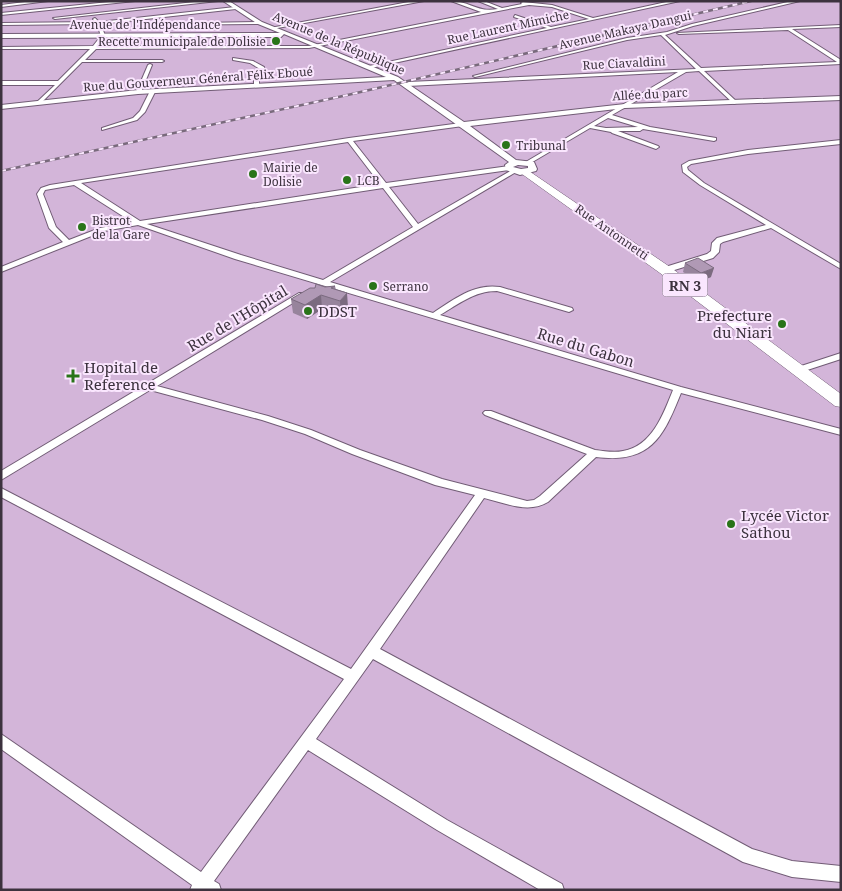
<svg xmlns="http://www.w3.org/2000/svg" width="842" height="891" font-family="'Noto Serif',serif">
  <style>
    .green { fill: #d3b5d9 }
    .lines { fill: none; stroke-linecap: round; stroke-linejoin: round }
    .street-casing { stroke: #715c75; stroke-width: 2 }
    .secondary-casing { stroke: #715c75; stroke-width: 2 }
    .highway-casing { stroke: #715c75; stroke-width: 1 }
    .street { fill: #fff; fill-rule: evenodd }
    .secondary { fill: #fff; fill-rule: evenodd }
    .highway { fill: #fff; fill-rule: evenodd }
    .rail-casing { stroke: #796a7c; stroke-width: 2.5 }
    .rail { stroke: #fae6fe; stroke-width: 2; stroke-dasharray: 5; stroke-linecap: butt }
    .wall { fill: #97849c }
    .shaded-wall { fill: #7b6b7f }
    .building { fill: #b099b5; stroke: #7b6b7f }
    .poi-dot { fill: #297419; stroke: #fae6fe; stroke-width: 2 }
    .labels { text-anchor: middle; dominant-baseline: central; stroke-width: 4; stroke-linejoin: round; paint-order: stroke }
    .far-street-label { font-size: 12px; fill: #3c323e; stroke: #fae6fe }
    .far-poi-label { font-size: 12px; fill: #3c323e; stroke: #fae6fe; text-anchor: start }
    .shield { fill: #fae6fe; stroke: #756878; stroke-width: 1 }
    .shield-label { font-size: 14px; font-weight: bold; fill: #3c323e }
    .poi-label { font-size: 15px; fill: #3c323e; stroke: #fae6fe; text-anchor: start }
    .street-label { font-size: 15px; fill: #3c323e; stroke: #fae6fe }
  </style>
  <rect width="100%" height="100%" fill="#efd7f4"/>
  <rect class="green" x="1" y="1" width="840" height="889"/>
  <g class="lines">
    <defs>
      <g id="street">
        <path d="M 33,1 L 48,1 L 1,7 L 1,5 Z"/>
        <path d="M 119,1 L 135,1 L 1,15 L 1,13 Z"/>
        <path d="M 203,1 L 218,1 L 55,19 L 53,18 Z"/>
        <path d="M 414,1 L 424,1 L 272,29 L 270,28 Z"/>
        <path d="M 451,1 C 470,1 477,13 498,9 L 478,1 L 484,1 L 502,8 L 522,4 L 521,3 L 523,2 L 552,5 L 593,18 L 671,1 L 680,1 L 371,68 L 369,66 L 547,28 L 514,17 L 515,15 L 551,27 L 589,19 L 552,7 L 529,5 L 309,48 L 96,49 L 85,60 L 162,60 L 164,61 L 162,62 L 82,62 L 40,104 L 37,102 L 38,101 L 55,85 L 1,85 L 1,81 L 58,81 L 90,49 L 1,49 L 1,47 L 93,46 L 101,36 L 97,24 L 1,25 L 1,23 L 95,22 L 93,19 L 95,18 L 99,22 L 235,7 L 236,9 L 101,24 L 105,36 L 98,46 L 309,46 L 481,12 Z"/>
        <path d="M 792,1 L 800,1 L 693,26 L 665,35 L 701,68 L 837,62 L 788,30 L 679,34 L 677,33 L 841,25 L 841,27 L 792,29 L 841,60 L 841,64 L 704,71 L 736,101 L 736,103 L 734,104 L 699,71 L 686,72 L 612,115 L 650,127 L 716,138 L 716,140 L 714,141 L 643,129 L 640,131 L 618,131 L 658,146 L 659,147 L 656,149 L 612,133 L 611,132 L 590,128 L 529,164 L 524,163 L 678,72 L 408,86 L 405,84 L 408,82 L 696,69 L 661,35 L 627,40 L 475,77 L 473,76 L 627,38 L 667,32 L 692,24 ZM 608,118 L 638,127 L 606,128 L 594,126 Z"/>
        <path d="M 260,22 L 261,24 L 144,25 L 142,24 Z"/>
        <path d="M 233,58 L 253,61 L 264,67 L 265,72 L 259,78 L 259,87 L 254,86 L 254,78 L 260,72 L 260,69 L 250,63 L 233,60 Z"/>
        <path d="M 150,64 L 152,65 L 141,92 L 136,93 L 148,65 Z"/>
        <path d="M 150,91 L 155,92 L 145,112 L 137,120 L 102,130 L 102,128 L 133,118 L 140,111 Z"/>
        <path d="M 461,123 L 463,124 L 463,126 L 353,141 L 386,183 L 509,166 L 512,168 L 509,170 L 389,187 L 418,224 L 512,170 L 516,170 L 516,172 L 330,282 L 433,313 C 453,300 474,283 500,287 L 572,308 L 573,310 L 569,312 L 497,291 C 474,291 459,304 440,315 L 681,387 L 841,429 L 841,435 L 681,393 C 663,438 650,464 596,457 L 548,502 C 528,514 506,503 484,498 L 380,649 L 752,849 L 792,861 L 841,866 L 841,882 L 792,877 L 743,862 L 373,659 L 316,739 L 447,820 L 562,884 L 564,890 L 540,890 L 437,830 L 308,750 L 214,881 L 219,884 L 221,890 L 190,890 L 192,885 L 1,749 L 1,734 L 201,872 L 344,679 L 1,497 L 1,488 L 351,669 L 475,495 L 435,485 L 352,454 L 305,434 L 262,420 L 150,390 L 1,480 L 1,471 L 299,293 L 305,293 L 306,295 L 157,386 L 268,416 L 311,430 L 360,450 L 442,479 L 527,501 L 534,500 L 540,496 L 587,454 L 485,415 L 483,413 L 485,411 L 491,411 L 595,450 C 604,451 614,453 623,451 C 652,446 663,415 673,390 L 235,259 L 138,225 L 104,231 L 1,272 L 1,267 L 63,242 L 49,228 L 37,194 L 41,188 L 50,185 L 349,138 ZM 348,142 L 380,184 L 140,221 L 81,183 ZM 74,185 L 132,222 L 100,228 L 69,240 L 56,227 L 43,194 L 45,190 ZM 383,188 L 413,227 L 323,280 L 241,255 L 147,224 Z"/>
        <path d="M 841,140 L 841,144 L 748,154 L 691,164 L 687,167 L 688,170 L 704,183 L 841,264 L 841,269 L 771,228 L 723,242 L 720,244 L 719,252 L 713,258 L 668,272 L 662,272 L 662,268 L 707,254 L 711,251 L 712,243 L 717,238 L 766,225 L 700,185 L 683,172 L 682,165 L 689,161 L 748,150 Z"/>
        <path d="M 841,353 L 841,359 L 798,373 L 794,370 L 795,368 Z"/>
      </g>
      <path id="secondary" d="M 223,1 L 229,1 L 262,22 L 398,77 L 464,122 L 625,104 L 841,96 L 841,100 L 625,108 L 470,126 L 516,160 L 534,162 L 537,169 L 536,171 L 520,175 L 506,170 L 505,165 L 509,162 L 394,80 L 138,94 L 1,109 L 1,105 L 138,90 L 386,77 L 284,34 L 281,37 L 1,38 L 1,34 L 280,33 L 258,24 ZM 518,165 L 528,166 L 528,168 L 521,169 L 513,167 Z"/>
      <path id="highway" d="M 526,169 L 670,267 L 841,394 L 841,407 L 835,406 L 660,273 L 522,174 L 521,172 Z"/>
    </defs>
    <use href="#street" class="street-casing"/>
    <use href="#secondary" class="secondary-casing"/>
    <use href="#highway" class="highway-casing"/>
    <use href="#street" class="street"/>
    <use href="#secondary" class="secondary"/>
    <use href="#highway" class="highway"/>
    <defs>
      <path id="rail" d="M 1,171 L 352,94 L 751,1"/>
    </defs>
    <use href="#rail" class="rail-casing"/>
    <use href="#rail" class="rail"/>
  </g>
  <g class="wall">
    <path d="M 685,263 L 711,277 L 699,282 L 683,272 Z"/>
    <path d="M 335,286 L 336,290 L 348,307 L 341,315 L 322,309 L 307,319 L 293,313 L 291,299 L 315,288 Z"/>
  </g>
  <g class="shaded-wall">
    <path d="M 714,268 L 711,277 L 699,282 L 701,273 Z"/>
    <path d="M 347,293 L 348,307 L 341,315 L 340,301 Z"/>
    <path d="M 321,295 L 322,309 L 307,319 L 305,305 Z"/>
  </g>
  <g class="building">
    <path d="M 698,258 L 714,268 L 701,273 L 685,263 Z"/>
    <path d="M 316,284 L 325,287 L 335,286 L 331,288 L 347,293 L 340,301 L 321,295 L 305,305 L 291,299 L 310,288 L 315,288 Z"/>
  </g>
  <g class="poi-dot">
    <circle cx="276" cy="41" r="5"/>
    <circle cx="506" cy="145" r="5"/>
    <circle cx="253" cy="174" r="5"/>
    <circle cx="347" cy="180" r="5"/>
    <circle cx="82" cy="227" r="5"/>
    <circle cx="373" cy="286" r="5"/>
    <circle cx="308" cy="311" r="5"/>
    <circle cx="782" cy="324" r="5"/>
    <path d="M70.5 368.5h5v5h5v5h-5v5h-5v-5h-5v-5h5z"/>
    <circle cx="731" cy="524" r="5"/>
  </g>
  <g class="labels">
    <g class="far-street-label">
      <text x="145" y="24">Avenue de l'Indépendance</text>
      <text transform="translate(508 27) rotate(-12)">Rue Laurent Mimiche</text>
      <text transform="translate(625 30) rotate(-13)">Avenue Makaya Dangui</text>
      <text transform="translate(339 43) rotate(23)">Avenue de la République</text>
      <text transform="translate(624 63) rotate(-3)">Rue Ciavaldini</text>
      <text transform="translate(198 79) rotate(-4)">Rue du Gouverneur Général Félix Eboué</text>
      <text transform="translate(650 94) rotate(-3)">Allée du parc</text>
      <text transform="translate(612 232) rotate(35)">Rue Antonnetti</text>
    </g>
    <g class="far-poi-label">
      <text x="266" y="41" text-anchor="end">Recette municipale de Dolisie</text>
      <text x="516" y="145">Tribunal</text>
      <text x="263" y="167">Mairie de<tspan x="263" dy="14">Dolisie</tspan></text>
      <text x="357" y="180">LCB</text>
      <text x="92" y="220">Bistrot<tspan x="92" dy="14">de la Gare</tspan></text>
      <text x="383" y="286">Serrano</text>
    </g>
    <rect class="shield" x="662.5" y="273.5" width="45" height="23" rx="4"/>
    <g class="shield-label">
      <text x="685" y="285">RN 3</text>
    </g>
    <g class="poi-label">
      <text x="318" y="311">DDST</text>
      <text x="772" y="315" text-anchor="end">Prefecture<tspan x="772" dy="17">du Niari</tspan></text>
      <text x="84" y="367">Hopital de<tspan x="84" dy="17">Reference</tspan></text>
      <text x="741" y="515">Lycée Victor<tspan x="741" dy="17">Sathou</tspan></text>
    </g>
    <g class="street-label">
      <text transform="translate(237 318) rotate(-31)">Rue de l'Hôpital</text>
      <text transform="translate(586 347) rotate(17)">Rue du Gabon</text>
    </g>
  </g>
  <rect width="842" height="891" fill="none" stroke="#3c323e" stroke-width="5"/>
</svg>
